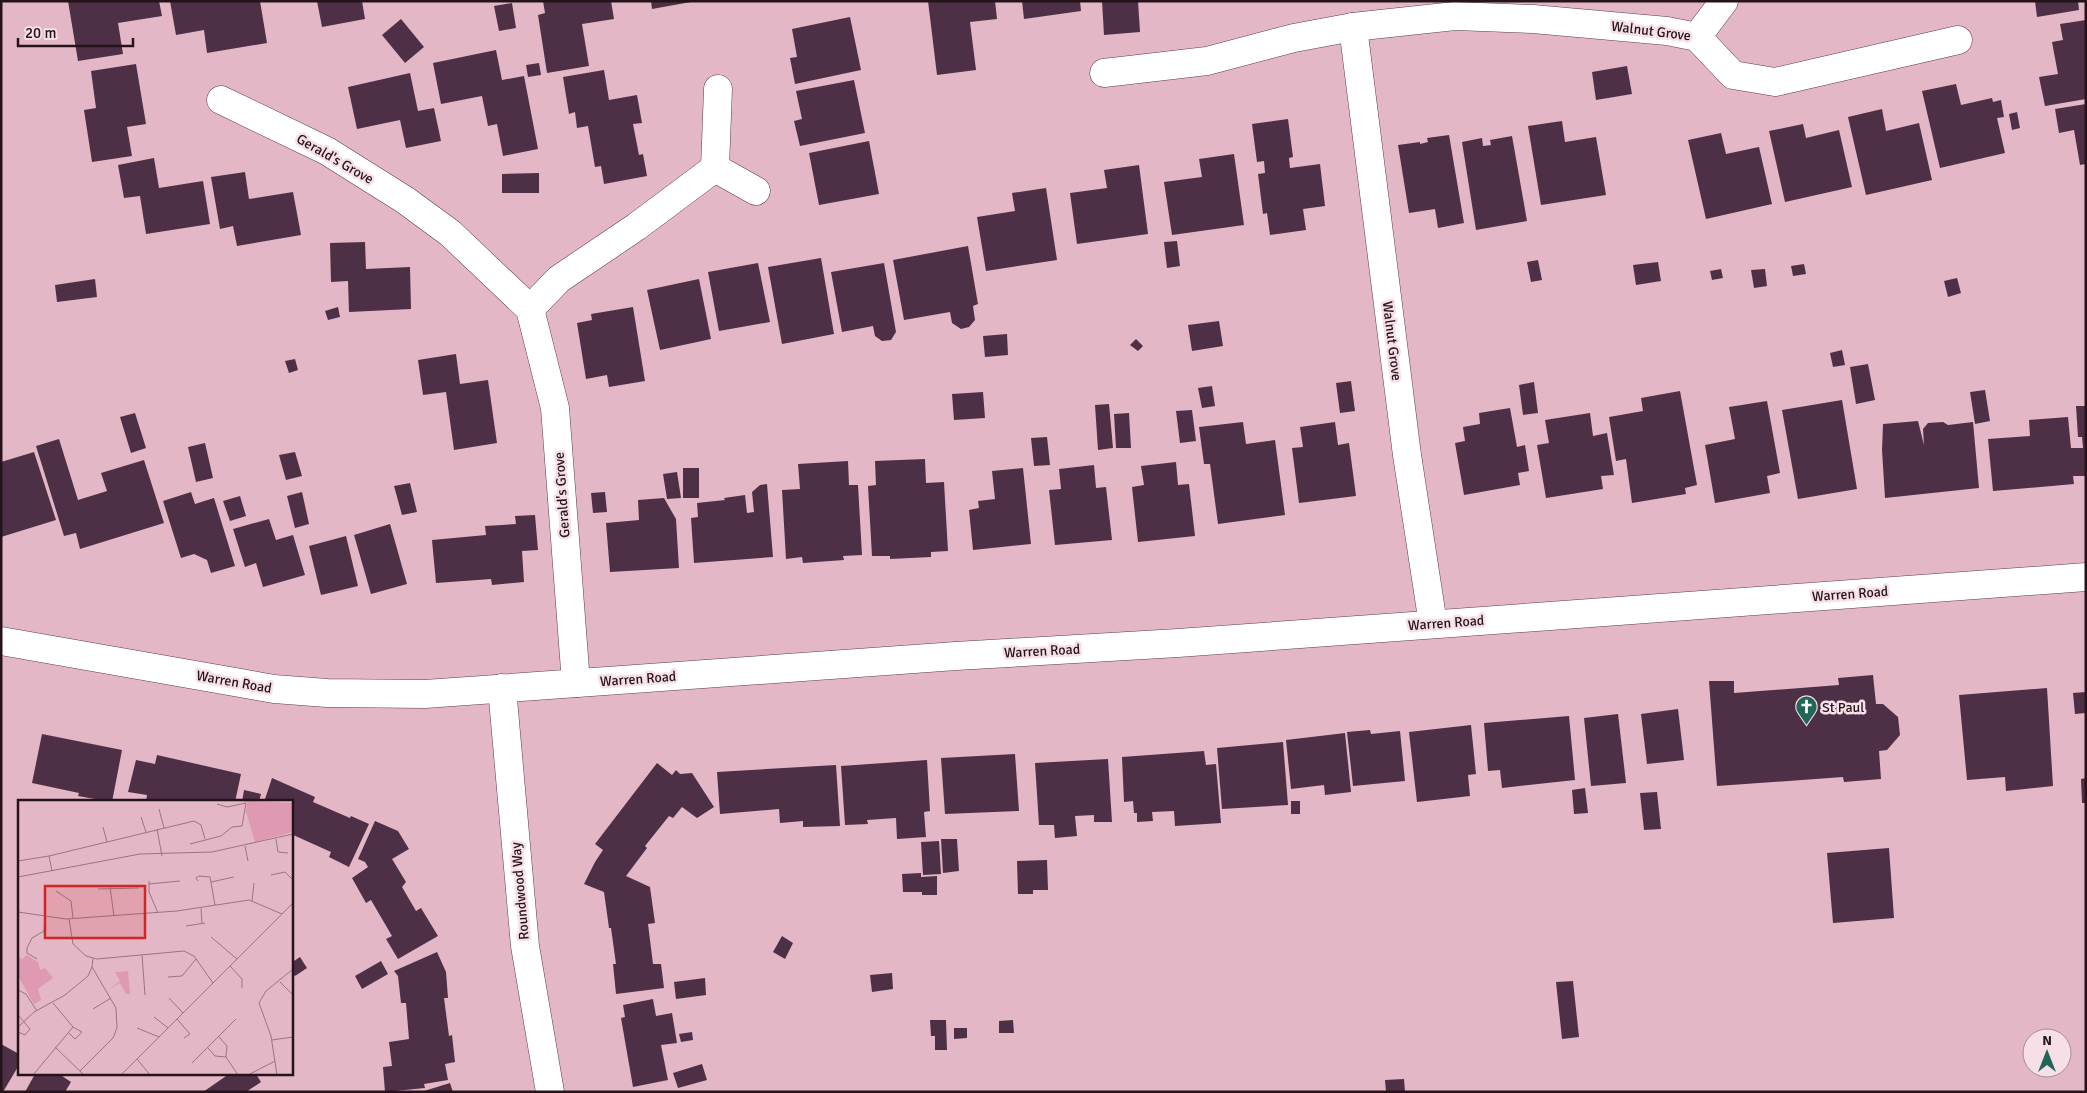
<svg xmlns="http://www.w3.org/2000/svg" width="2087" height="1093" font-family="Signika,sans-serif">
  <style>
    .building { fill: #4d3046 }
    .lines { fill: none; stroke-linecap: round; stroke-linejoin: round }
    .minor-casing { stroke: #5e3a47; stroke-width: 29 }
    .minor { stroke: #fff; stroke-width: 28 }
    .labels { text-anchor: middle; dominant-baseline: central; stroke-width: 5; stroke-linejoin: round; paint-order: stroke }
    .street-label { font-size: 14px; fill: #24141a; stroke: #f6dfe6 }
    .poi-label { font-size: 14px; fill: #24141a; stroke: #f6dfe6; text-anchor: start }
    .inset-road { fill: none; stroke: #977681; stroke-width: 1 }
    .view { fill: #cd2727; fill-opacity: 0.15; stroke: #cd2727; stroke-width: 2.5 }
    .inset-edge { fill: none; stroke: #24141a; stroke-width: 2.5 }
  </style>
  <rect width="100%" height="100%" fill="#e4b7c6"/>
  <g class="building">
    <path d="M 68,1 L 159,1 L 162,16 L 118,23 L 123,54 L 78,61 Z"/>
    <path d="M 170,1 L 260,1 L 267,43 L 207,53 L 204,30 L 176,35 Z"/>
    <path d="M 317,1 L 362,1 L 365,19 L 322,27 Z"/>
    <path d="M 543,1 L 611,1 L 614,19 L 582,24 L 589,66 L 547,73 L 538,15 L 545,13 Z"/>
    <path d="M 651,1 L 691,1 L 691,2 L 652,9 Z"/>
    <path d="M 928,1 L 995,1 L 997,19 L 970,22 L 976,70 L 937,75 Z"/>
    <path d="M 1022,1 L 1080,1 L 1081,11 L 1024,19 Z"/>
    <path d="M 1102,1 L 1138,1 L 1140,32 L 1104,35 Z"/>
    <path d="M 2035,1 L 2078,1 L 2079,10 L 2037,17 Z"/>
    <path d="M 512,3 L 516,28 L 499,31 L 494,6 Z"/>
    <path d="M 850,17 L 861,70 L 795,84 L 790,58 L 797,57 L 792,29 Z"/>
    <path d="M 401,19 L 424,47 L 405,63 L 382,35 Z"/>
    <path d="M 2086,20 L 2086,99 L 2045,106 L 2039,77 L 2058,74 L 2052,42 L 2063,40 L 2060,24 Z"/>
    <path d="M 496,50 L 502,80 L 524,76 L 538,149 L 503,156 L 497,124 L 488,126 L 482,96 L 441,104 L 433,63 Z"/>
    <path d="M 539,63 L 541,75 L 528,77 L 526,65 Z"/>
    <path d="M 136,64 L 146,124 L 127,127 L 132,156 L 92,162 L 84,110 L 96,108 L 91,71 Z"/>
    <path d="M 1627,66 L 1632,94 L 1596,100 L 1592,72 Z"/>
    <path d="M 604,70 L 609,100 L 637,95 L 642,123 L 633,124 L 639,155 L 643,154 L 647,176 L 604,184 L 601,166 L 595,167 L 588,126 L 577,128 L 575,112 L 569,114 L 563,77 Z"/>
    <path d="M 410,73 L 418,111 L 434,108 L 441,141 L 406,148 L 400,120 L 357,129 L 348,87 Z"/>
    <path d="M 854,80 L 865,133 L 800,146 L 794,121 L 802,119 L 796,91 Z"/>
    <path d="M 1956,84 L 1961,105 L 1992,98 L 1993,102 L 2001,100 L 2004,117 L 1997,118 L 2005,153 L 1940,168 L 1922,91 Z"/>
    <path d="M 2086,104 L 2086,164 L 2080,165 L 2074,130 L 2059,133 L 2055,109 Z"/>
    <path d="M 1882,109 L 1886,131 L 1919,123 L 1932,180 L 1866,195 L 1848,117 Z"/>
    <path d="M 2017,112 L 2020,128 L 2012,130 L 2009,114 Z"/>
    <path d="M 1288,119 L 1293,157 L 1289,158 L 1290,168 L 1320,164 L 1325,206 L 1303,209 L 1306,230 L 1270,235 L 1267,213 L 1263,214 L 1258,174 L 1265,173 L 1264,161 L 1257,162 L 1252,124 Z"/>
    <path d="M 1562,121 L 1565,142 L 1596,137 L 1606,195 L 1541,205 L 1528,126 Z"/>
    <path d="M 1803,124 L 1806,138 L 1839,130 L 1852,187 L 1785,202 L 1769,131 Z"/>
    <path d="M 1721,133 L 1726,154 L 1759,147 L 1772,204 L 1706,219 L 1688,140 Z"/>
    <path d="M 1449,135 L 1464,223 L 1438,228 L 1435,209 L 1409,213 L 1398,145 L 1420,142 L 1420,144 L 1428,142 L 1427,138 Z"/>
    <path d="M 1512,136 L 1527,221 L 1476,230 L 1462,142 L 1482,138 L 1483,146 L 1491,145 L 1490,140 Z"/>
    <path d="M 869,141 L 879,194 L 819,205 L 809,153 Z"/>
    <path d="M 1234,154 L 1244,225 L 1172,235 L 1164,182 L 1202,177 L 1199,159 Z"/>
    <path d="M 154,158 L 159,188 L 203,181 L 210,224 L 146,234 L 140,196 L 124,198 L 118,165 Z"/>
    <path d="M 1139,165 L 1148,234 L 1077,244 L 1070,193 L 1107,188 L 1104,170 Z"/>
    <path d="M 245,172 L 249,199 L 293,192 L 301,235 L 237,246 L 233,226 L 220,229 L 211,177 Z"/>
    <path d="M 539,173 L 539,193 L 502,193 L 502,174 Z"/>
    <path d="M 1046,188 L 1057,260 L 986,271 L 977,217 L 1015,211 L 1012,193 Z"/>
    <path d="M 1177,241 L 1180,266 L 1167,268 L 1164,242 Z"/>
    <path d="M 365,242 L 366,269 L 410,267 L 411,309 L 349,312 L 348,281 L 331,282 L 330,243 Z"/>
    <path d="M 968,246 L 978,304 L 973,306 L 975,320 L 969,327 L 961,329 L 952,323 L 950,312 L 904,320 L 893,260 Z"/>
    <path d="M 821,258 L 834,334 L 782,344 L 768,267 Z"/>
    <path d="M 1538,260 L 1542,280 L 1531,282 L 1527,262 Z"/>
    <path d="M 1658,262 L 1661,281 L 1636,285 L 1633,265 Z"/>
    <path d="M 758,263 L 770,322 L 719,331 L 708,272 Z"/>
    <path d="M 884,263 L 896,332 L 891,340 L 882,341 L 875,336 L 873,326 L 842,332 L 831,272 Z"/>
    <path d="M 1804,264 L 1806,274 L 1793,276 L 1791,266 Z"/>
    <path d="M 1721,269 L 1723,278 L 1712,280 L 1710,271 Z"/>
    <path d="M 1765,269 L 1767,286 L 1754,288 L 1751,270 Z"/>
    <path d="M 1957,278 L 1961,293 L 1948,297 L 1944,281 Z"/>
    <path d="M 95,279 L 97,297 L 57,302 L 55,285 Z"/>
    <path d="M 699,279 L 711,339 L 660,350 L 647,290 Z"/>
    <path d="M 338,307 L 340,317 L 328,320 L 325,311 Z"/>
    <path d="M 633,307 L 645,381 L 609,387 L 607,375 L 586,379 L 577,323 L 592,320 L 591,314 Z"/>
    <path d="M 1219,321 L 1223,346 L 1192,351 L 1188,325 Z"/>
    <path d="M 1007,334 L 1008,355 L 985,357 L 983,336 Z"/>
    <path d="M 1136,339 L 1143,346 L 1138,351 L 1130,345 Z"/>
    <path d="M 1842,350 L 1845,365 L 1833,367 L 1830,353 Z"/>
    <path d="M 456,354 L 460,384 L 488,380 L 497,443 L 454,450 L 446,392 L 423,395 L 418,360 Z"/>
    <path d="M 295,359 L 298,370 L 289,373 L 285,361 Z"/>
    <path d="M 1868,364 L 1875,400 L 1856,404 L 1850,367 Z"/>
    <path d="M 1351,381 L 1355,411 L 1340,413 L 1336,383 Z"/>
    <path d="M 1534,382 L 1538,413 L 1523,415 L 1519,385 Z"/>
    <path d="M 1212,386 L 1215,406 L 1202,408 L 1198,388 Z"/>
    <path d="M 1985,390 L 1990,421 L 1975,424 L 1970,392 Z"/>
    <path d="M 1680,391 L 1697,485 L 1685,488 L 1686,494 L 1632,503 L 1626,459 L 1616,461 L 1609,417 L 1643,411 L 1641,398 Z"/>
    <path d="M 983,392 L 985,418 L 954,420 L 952,394 Z"/>
    <path d="M 1842,400 L 1857,489 L 1798,499 L 1782,410 Z"/>
    <path d="M 1767,401 L 1780,473 L 1767,476 L 1770,493 L 1715,503 L 1705,445 L 1735,439 L 1729,407 Z"/>
    <path d="M 1109,404 L 1113,448 L 1098,450 L 1095,405 Z"/>
    <path d="M 2076,406 L 2086,406 L 2086,476 L 2073,476 L 2074,484 L 1993,491 L 1988,439 L 2030,436 L 2029,420 L 2068,417 L 2071,448 L 2083,448 L 2082,437 L 2078,437 Z"/>
    <path d="M 1510,408 L 1517,447 L 1525,445 L 1529,471 L 1518,473 L 1520,485 L 1464,495 L 1455,443 L 1465,441 L 1463,427 L 1480,424 L 1479,413 Z"/>
    <path d="M 1192,410 L 1196,441 L 1180,443 L 1176,411 Z"/>
    <path d="M 135,413 L 146,448 L 131,453 L 120,417 Z"/>
    <path d="M 1129,413 L 1131,448 L 1116,448 L 1114,414 Z"/>
    <path d="M 1590,413 L 1593,436 L 1607,433 L 1614,475 L 1601,476 L 1603,489 L 1546,498 L 1537,445 L 1549,443 L 1545,420 Z"/>
    <path d="M 1918,421 L 1924,445 L 1923,429 L 1928,423 L 1943,422 L 1948,425 L 1973,422 L 1979,488 L 1885,498 L 1882,450 L 1883,424 Z"/>
    <path d="M 1243,422 L 1246,444 L 1275,440 L 1285,515 L 1218,524 L 1210,464 L 1204,464 L 1199,427 Z"/>
    <path d="M 1335,422 L 1338,445 L 1349,443 L 1356,496 L 1299,503 L 1292,448 L 1303,447 L 1300,427 Z"/>
    <path d="M 1047,437 L 1050,465 L 1034,466 L 1031,438 Z"/>
    <path d="M 59,439 L 78,500 L 107,491 L 101,473 L 144,460 L 164,523 L 80,549 L 76,533 L 64,536 L 36,446 Z"/>
    <path d="M 205,443 L 213,478 L 196,482 L 188,447 Z"/>
    <path d="M 34,452 L 56,520 L 1,537 L 1,462 Z"/>
    <path d="M 295,452 L 302,476 L 286,480 L 279,455 Z"/>
    <path d="M 925,459 L 926,483 L 944,482 L 948,551 L 931,552 L 931,557 L 890,559 L 890,556 L 872,556 L 868,486 L 876,485 L 875,461 Z"/>
    <path d="M 848,461 L 849,485 L 858,485 L 862,555 L 843,556 L 844,560 L 803,563 L 802,557 L 786,559 L 782,490 L 800,489 L 798,464 Z"/>
    <path d="M 1176,462 L 1178,485 L 1189,484 L 1195,536 L 1138,542 L 1132,487 L 1144,485 L 1141,466 Z"/>
    <path d="M 1094,465 L 1096,488 L 1106,487 L 1112,540 L 1055,545 L 1049,490 L 1061,489 L 1059,469 Z"/>
    <rect x="683" y="468" width="16" height="30"/>
    <path d="M 1023,468 L 1031,544 L 973,550 L 969,510 L 979,508 L 978,501 L 995,499 L 992,471 Z"/>
    <path d="M 677,472 L 681,498 L 667,499 L 663,474 Z"/>
    <path d="M 410,483 L 417,512 L 402,515 L 394,486 Z"/>
    <path d="M 767,484 L 773,557 L 694,563 L 691,518 L 698,517 L 697,503 L 725,500 L 724,498 L 745,495 L 747,513 L 754,512 L 752,492 L 760,485 Z"/>
    <path d="M 191,492 L 195,504 L 214,498 L 235,566 L 211,573 L 207,560 L 194,554 L 181,558 L 163,501 Z"/>
    <path d="M 302,492 L 309,524 L 295,528 L 287,496 Z"/>
    <path d="M 605,492 L 607,512 L 593,513 L 591,493 Z"/>
    <path d="M 240,496 L 246,516 L 230,521 L 223,501 Z"/>
    <path d="M 664,498 L 676,519 L 679,568 L 610,572 L 606,523 L 639,520 L 638,500 Z"/>
    <path d="M 535,515 L 538,550 L 522,551 L 524,582 L 492,585 L 491,579 L 436,583 L 432,540 L 486,535 L 485,526 L 516,524 L 515,516 Z"/>
    <path d="M 269,519 L 276,540 L 293,535 L 305,575 L 263,587 L 256,563 L 245,567 L 233,529 Z"/>
    <path d="M 390,524 L 407,584 L 371,594 L 354,535 Z"/>
    <path d="M 346,536 L 358,586 L 321,595 L 309,546 Z"/>
    <path d="M 1873,675 L 1876,704 L 1883,704 L 1898,717 L 1900,735 L 1887,750 L 1879,751 L 1881,779 L 1844,782 L 1843,777 L 1717,786 L 1709,681 L 1734,681 L 1734,693 L 1839,685 L 1838,678 Z"/>
    <path d="M 2047,688 L 2053,786 L 2006,791 L 2005,777 L 1967,780 L 1959,695 Z"/>
    <path d="M 2086,692 L 2086,713 L 2075,714 L 2073,693 Z"/>
    <path d="M 1678,709 L 1684,760 L 1647,764 L 1641,714 Z"/>
    <path d="M 1618,714 L 1626,783 L 1591,786 L 1584,718 Z"/>
    <path d="M 1569,716 L 1575,780 L 1502,788 L 1500,770 L 1488,771 L 1484,723 Z"/>
    <path d="M 1471,725 L 1476,774 L 1468,775 L 1470,796 L 1417,802 L 1409,732 Z"/>
    <path d="M 1370,730 L 1371,734 L 1400,731 L 1405,781 L 1353,786 L 1347,732 Z"/>
    <path d="M 1345,733 L 1351,792 L 1325,795 L 1324,785 L 1291,789 L 1286,740 Z"/>
    <path d="M 42,734 L 122,750 L 112,802 L 78,796 L 79,793 L 32,783 Z"/>
    <path d="M 1283,742 L 1288,805 L 1222,809 L 1217,748 Z"/>
    <path d="M 1204,751 L 1206,765 L 1216,764 L 1221,823 L 1175,826 L 1174,811 L 1152,812 L 1153,821 L 1137,822 L 1137,813 L 1134,813 L 1133,801 L 1124,802 L 1122,757 Z"/>
    <path d="M 1015,754 L 1019,811 L 945,814 L 941,758 Z"/>
    <path d="M 157,755 L 241,774 L 235,802 L 146,802 L 147,795 L 128,792 L 136,760 L 155,764 Z"/>
    <path d="M 1108,759 L 1112,822 L 1094,822 L 1094,815 L 1075,816 L 1077,836 L 1055,838 L 1054,825 L 1039,825 L 1035,763 Z"/>
    <path d="M 927,760 L 930,811 L 924,812 L 926,837 L 897,839 L 896,818 L 867,820 L 868,824 L 845,825 L 841,766 Z"/>
    <path d="M 657,763 L 672,775 L 676,770 L 680,774 L 692,773 L 714,807 L 697,818 L 682,807 L 673,818 L 669,816 L 645,846 L 647,848 L 626,876 L 650,887 L 655,923 L 648,924 L 653,964 L 661,964 L 664,988 L 616,994 L 613,964 L 616,964 L 611,928 L 609,928 L 604,892 L 584,884 L 595,862 L 603,850 L 595,844 Z"/>
    <path d="M 836,765 L 840,826 L 803,827 L 803,821 L 780,823 L 779,809 L 720,814 L 717,772 Z"/>
    <path d="M 272,778 L 315,797 L 313,802 L 350,818 L 351,816 L 369,824 L 349,867 L 329,857 L 331,852 L 291,834 L 291,802 L 264,802 Z"/>
    <path d="M 2086,778 L 2086,803 L 2082,803 L 2081,779 Z"/>
    <path d="M 1585,788 L 1588,813 L 1574,814 L 1572,790 Z"/>
    <path d="M 244,790 L 261,794 L 259,802 L 242,802 Z"/>
    <path d="M 1657,792 L 1661,829 L 1644,830 L 1640,793 Z"/>
    <rect x="1291" y="801" width="9" height="13"/>
    <path d="M 375,821 L 398,831 L 409,849 L 392,859 L 406,882 L 402,887 L 416,911 L 421,908 L 438,936 L 398,959 L 386,939 L 392,936 L 371,900 L 366,903 L 352,878 L 368,867 L 365,862 L 358,859 Z"/>
    <path d="M 941,839 L 957,839 L 959,871 L 943,873 Z"/>
    <path d="M 939,841 L 941,874 L 923,875 L 921,842 Z"/>
    <path d="M 1889,848 L 1894,918 L 1833,923 L 1827,853 Z"/>
    <path d="M 1047,860 L 1048,890 L 1033,890 L 1033,894 L 1018,894 L 1017,861 Z"/>
    <path d="M 921,873 L 921,877 L 937,876 L 937,895 L 922,895 L 922,892 L 903,892 L 902,874 Z"/>
    <path d="M 782,936 L 793,943 L 785,959 L 773,952 Z"/>
    <path d="M 437,952 L 446,972 L 448,998 L 444,998 L 449,1036 L 452,1035 L 455,1062 L 445,1064 L 448,1080 L 424,1084 L 425,1088 L 385,1092 L 383,1067 L 392,1066 L 389,1042 L 409,1039 L 406,1003 L 401,1003 L 398,976 L 394,971 Z"/>
    <path d="M 300,957 L 307,968 L 295,976 L 291,971 L 291,963 Z"/>
    <path d="M 381,961 L 388,974 L 362,989 L 355,976 Z"/>
    <path d="M 892,973 L 893,989 L 872,992 L 870,975 Z"/>
    <path d="M 705,978 L 706,995 L 676,999 L 674,982 Z"/>
    <path d="M 1573,981 L 1579,1037 L 1562,1039 L 1556,982 Z"/>
    <path d="M 653,999 L 656,1016 L 672,1013 L 677,1043 L 661,1045 L 668,1080 L 633,1087 L 621,1018 L 625,1017 L 623,1005 Z"/>
    <path d="M 930,1020 L 946,1020 L 947,1050 L 935,1050 L 935,1036 L 931,1036 Z"/>
    <path d="M 1013,1020 L 1014,1033 L 999,1033 L 999,1021 Z"/>
    <path d="M 954,1028 L 967,1028 L 967,1038 L 954,1039 Z"/>
    <path d="M 692,1032 L 693,1040 L 681,1042 L 679,1034 Z"/>
    <path d="M 1,1044 L 19,1054 L 19,1065 L 3,1092 L 1,1092 Z"/>
    <path d="M 702,1064 L 707,1080 L 678,1088 L 673,1073 Z"/>
    <path d="M 35,1074 L 59,1074 L 71,1082 L 65,1092 L 25,1092 Z"/>
    <path d="M 229,1074 L 256,1074 L 261,1082 L 246,1092 L 203,1092 Z"/>
    <path d="M 1404,1079 L 1405,1092 L 1386,1092 L 1385,1080 Z"/>
    <path d="M 450,1083 L 453,1092 L 424,1092 L 424,1091 Z"/>
  </g>
  <g class="lines">
    <defs>
      <g id="minor">
        <path d="M 1353,27 L 1407,455 L 1433,624"/>
        <path d="M 1697,37 L 1724,1"/>
        <path d="M 1104,73 L 1207,61 L 1294,38 L 1353,27 L 1455,16 L 1533,19 L 1667,31 L 1697,37 L 1733,75 L 1775,82 L 1958,40"/>
        <path d="M 718,89 L 715,168 L 756,191"/>
        <path d="M 221,100 L 327,151 L 405,200 L 450,233 L 530,309 L 555,408 L 576,683"/>
        <path d="M 530,309 L 559,279 L 636,227 L 715,168"/>
        <path d="M 1,641 L 274,689 L 327,693 L 425,694 L 956,656 L 1178,643 L 2086,577"/>
        <path d="M 502,688 L 525,946 L 550,1092"/>
      </g>
    </defs>
    <use href="#minor" class="minor-casing"/>
    <use href="#minor" class="minor"/>
  </g>
  <defs>
    <symbol id="church-pin" viewBox="-11 -11 22 30"><path d="M0 17L-7.5 6A9.5 9.5 0 1 1 7.5 6Z" fill="#226658" stroke="#f6dfe6"/><path d="M-1.2-6h2.4v3.5h3.3v2.4h-3.3V6h-2.4V-.1h-3.3v-2.4h3.3Z" fill="#fff"/></symbol>
  </defs>
  <g fill-rule="evenodd">
    <use href="#church-pin" x="1794" y="694" width="25" height="34"/>
  </g>
  <g class="labels">
    <g class="street-label">
      <text transform="translate(1651 31) rotate(7)">Walnut Grove</text>
      <text transform="translate(335 159) rotate(30)">Gerald's Grove</text>
      <text transform="translate(1392 341) rotate(83)">Walnut Grove</text>
      <text transform="translate(562 495) rotate(-94)">Gerald's Grove</text>
      <text transform="translate(1850 594) rotate(-4)">Warren Road</text>
      <text transform="translate(1446 623) rotate(-4)">Warren Road</text>
      <text transform="translate(1042 651) rotate(-3)">Warren Road</text>
      <text transform="translate(638 679) rotate(-4)">Warren Road</text>
      <text transform="translate(234 682) rotate(10)">Warren Road</text>
      <text transform="translate(520 891) rotate(-95)">Roundwood Way</text>
    </g>
    <g class="poi-label">
      <text x="1822" y="707">St Paul</text>
    </g>
  </g>
  <g transform="translate(18 800)">
    <rect width="275" height="275" fill="#e4b7c6"/>
    <path d="M 218,0 L 275,3 L 275,32 L 237,42 L 228,12 L 229,2 ZM 9,155 L 20,162 L 22,170 L 27,168 L 35,178 L 20,189 L 23,200 L 16,204 L 0,176 L 0,157 L 4,159 ZM 110,171 L 112,194 L 108,194 L 102,183 L 90,190 L 102,181 L 97,172 Z" fill="#e099b3"/>
    <path class="inset-road" d="M 141,9 L 146,28M 123,17 L 128,32M 85,27 L 89,42M 139,29 L 144,56M 258,39 L 260,52 L 270,53M 172,44 L 203,36 L 214,27 L 224,26 L 228,3 L 209,7 L 199,4M 227,46 L 230,61M 31,56 L 34,71M 0,61 L 31,56 L 176,21 L 183,25 L 187,39M 253,75 L 267,72 L 275,80M 0,77 L 122,54 L 194,52 L 275,34M 131,81 L 131,92 L 140,113M 180,81 L 178,78 L 181,76 L 192,77 L 197,105M 193,82 L 216,77M 131,84 L 162,81M 92,87 L 96,116M 80,89 L 121,88M 38,91 L 53,101 L 55,118M 234,101 L 236,83M 183,108 L 184,124M 0,112 L 48,119 L 159,111 L 231,100 L 264,114M 51,119 L 55,144 L 68,156 L 79,159 L 166,151 L 176,156 L 195,183M 168,126 L 187,123M 193,137 L 219,159M 124,155 L 127,195M 19,159 L 9,153 L 9,148 L 14,138 L 26,131 L 27,116M 212,166 L 224,179 L 224,188M 150,177 L 164,176 L 178,159M 262,182 L 275,195M 0,190 L 8,194 L 19,211M 151,198 L 165,213M 35,203 L 55,227M 75,209 L 93,198M 0,215 L 12,229 L 7,235 L 0,232M 136,217 L 150,228M 159,219 L 172,234 L 166,238M 0,227 L 16,212 L 47,195 L 70,176 L 74,167M 119,228 L 141,237M 254,240 L 275,237M 37,247 L 66,275M 190,248 L 197,256 L 208,257 L 209,246 L 201,237M 208,257 L 220,275M 119,259 L 132,275M 174,263 L 218,219M 62,271 L 95,238 L 99,228 L 98,208 L 74,167 L 75,158M 15,275 L 55,227 L 64,232 L 57,239 L 51,233M 103,275 L 275,103M 230,275 L 257,261M 259,275 L 253,236 L 241,203 L 248,191 L 275,169"/>
    <path class="view" d="M 27,86 L 127,86 L 127,138 L 27,138 Z"/>
    <rect width="275" height="275" class="inset-edge"/>
  </g>
  <rect width="2087" height="1093" fill="none" stroke="#24141a" stroke-width="5"/>
  <g transform="translate(2047 1053)"><circle r="24" fill="#f6dfe6" stroke="#a28e94"/>
  <path d="M0-4L9 19L0 12L-9 19Z" fill="#226658"/>
  <text y="-8" font-size="14" font-weight="bold" text-anchor="middle" fill="#24141a">N</text>
  </g>
  <path d="M18 38v8h115v-8" fill="none" stroke="#24141a" stroke-width="2.5"/>
  <text x="25" y="38" font-size="15" fill="#24141a" stroke="#f6dfe6" stroke-width="4" paint-order="stroke">20 m</text>
</svg>
